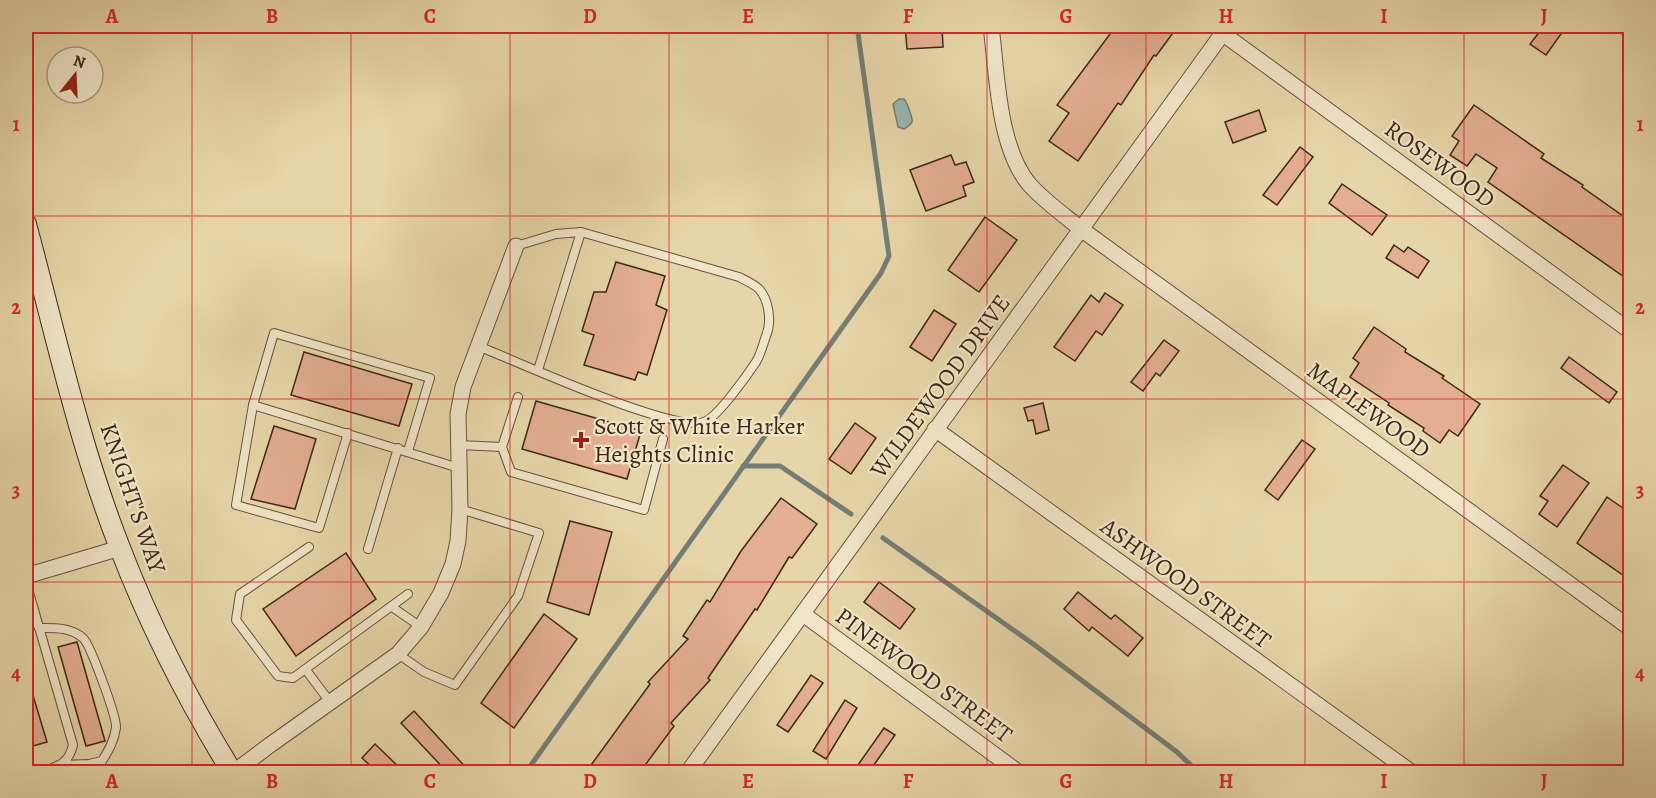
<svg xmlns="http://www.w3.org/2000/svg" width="1656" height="798" font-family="Alegreya,serif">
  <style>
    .water { fill: #99b7b1; stroke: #747e74; stroke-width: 1.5 }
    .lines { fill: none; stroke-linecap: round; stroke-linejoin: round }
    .stream { stroke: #747e74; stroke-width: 5 }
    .building { fill: #e3ae92; stroke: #3d2818; stroke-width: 1.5 }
    .service-casing { stroke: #67533c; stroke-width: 10 }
    .minor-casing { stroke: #67533c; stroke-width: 17 }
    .secondary-casing { stroke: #3d2818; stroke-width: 22 }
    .service { stroke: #efe4c6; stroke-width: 8 }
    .minor { stroke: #efe4c6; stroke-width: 15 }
    .secondary { stroke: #efe4c6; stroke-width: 20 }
    .grid { fill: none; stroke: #d62828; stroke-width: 1.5; stroke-opacity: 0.55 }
    .poi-dot { fill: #8f2418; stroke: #efe4c6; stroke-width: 2 }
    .labels { text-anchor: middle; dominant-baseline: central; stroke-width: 4.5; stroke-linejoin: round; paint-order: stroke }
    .street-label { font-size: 24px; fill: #3d2818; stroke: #efe4c6 }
    .poi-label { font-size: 24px; fill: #3d2818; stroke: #efe4c6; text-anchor: start }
    .neatline { fill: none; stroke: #d62828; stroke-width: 2 }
    .grid-label { font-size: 20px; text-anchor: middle; font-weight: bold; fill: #d62828 }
  </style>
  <rect width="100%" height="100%" fill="#e6d5a8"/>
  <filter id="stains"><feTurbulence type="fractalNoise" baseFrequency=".00333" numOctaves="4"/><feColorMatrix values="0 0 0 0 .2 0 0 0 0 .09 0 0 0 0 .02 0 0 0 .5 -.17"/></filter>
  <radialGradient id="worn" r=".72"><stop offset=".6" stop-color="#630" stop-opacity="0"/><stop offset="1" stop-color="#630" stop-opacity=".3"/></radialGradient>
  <path class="water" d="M 899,99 L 904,99 C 907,102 913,119 912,122 C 912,123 905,129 904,129 L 898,127 L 893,104 Z"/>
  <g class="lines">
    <g class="stream">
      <path d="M 743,466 L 780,466 L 851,514"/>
      <path d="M 883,538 L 1036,646 L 1177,752 L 1198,772"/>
      <path d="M 526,772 L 881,273 L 889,256 L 857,26"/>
    </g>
  </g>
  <g class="building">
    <path d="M 905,26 L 942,26 L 943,47 L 907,49 Z"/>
    <path d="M 1116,26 L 1178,26 L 1156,56 L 1154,55 L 1121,105 L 1118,103 L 1078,161 L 1049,141 L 1069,113 L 1057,105 Z"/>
    <path d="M 1544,26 L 1549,26 L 1561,34 L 1546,55 L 1530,44 Z"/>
    <path d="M 1474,105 L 1544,154 L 1541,158 L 1583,185 L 1582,187 L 1630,221 L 1630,281 L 1488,182 L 1497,168 L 1476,154 L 1467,166 L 1450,155 L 1459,141 L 1452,136 Z"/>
    <path d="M 1259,110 L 1266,131 L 1233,143 L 1225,122 Z"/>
    <path d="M 1300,147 L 1313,157 L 1277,205 L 1263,195 Z"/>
    <path d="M 951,155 L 955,165 L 966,162 L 974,182 L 963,186 L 966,196 L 926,211 L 910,170 Z"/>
    <path d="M 1342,184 L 1387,215 L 1372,235 L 1329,203 Z"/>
    <path d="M 985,217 L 1017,240 L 979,292 L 948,270 Z"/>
    <path d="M 1394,245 L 1404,252 L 1408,247 L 1429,261 L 1418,278 L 1386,258 Z"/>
    <path d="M 616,262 L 665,276 L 656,305 L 667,310 L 647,375 L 638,372 L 635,380 L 584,365 L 594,335 L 582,331 L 594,292 L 606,292 Z"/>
    <path d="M 1105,293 L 1123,305 L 1102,335 L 1096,331 L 1075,361 L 1054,347 L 1091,295 L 1099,302 Z"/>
    <path d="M 934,310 L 956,324 L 932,361 L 910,347 Z"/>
    <path d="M 1374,327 L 1406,349 L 1405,352 L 1444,376 L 1442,378 L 1480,404 L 1458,436 L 1449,430 L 1440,443 L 1423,431 L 1424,428 L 1388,405 L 1389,403 L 1350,377 L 1359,363 L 1353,358 Z"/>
    <path d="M 1164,340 L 1179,351 L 1160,376 L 1156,373 L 1143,391 L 1131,382 Z"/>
    <path d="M 304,352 L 412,384 L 399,426 L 291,395 Z"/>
    <path d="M 1569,357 L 1617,392 L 1609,403 L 1561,368 Z"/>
    <path d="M 536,401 L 641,431 L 627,479 L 522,449 Z"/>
    <path d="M 1043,403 L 1049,430 L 1036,434 L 1033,420 L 1028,421 L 1024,408 Z"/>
    <path d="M 855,423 L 876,438 L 851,474 L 829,459 Z"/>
    <path d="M 274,426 L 316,439 L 295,509 L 251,499 Z"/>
    <path d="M 1302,440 L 1315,449 L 1278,500 L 1265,490 Z"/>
    <path d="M 1563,465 L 1589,483 L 1557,527 L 1539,514 L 1548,501 L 1540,496 Z"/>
    <path d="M 1607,497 L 1630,513 L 1630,580 L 1577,543 Z"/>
    <path d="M 781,498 L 817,524 L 792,558 L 789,557 L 757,610 L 755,609 L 708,678 L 710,680 L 671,723 L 674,726 L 640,772 L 586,772 L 650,684 L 648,682 L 688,639 L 683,636 L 707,600 L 710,602 L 741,551 Z"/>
    <path d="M 570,521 L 612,532 L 589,615 L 547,602 Z"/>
    <path d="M 346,553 L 376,599 L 296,656 L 263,609 Z"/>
    <path d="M 879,582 L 915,609 L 900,629 L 864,602 Z"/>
    <path d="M 1078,592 L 1111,619 L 1115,615 L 1143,638 L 1128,656 L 1092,627 L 1089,631 L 1064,609 Z"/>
    <path d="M 544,614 L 577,639 L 514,728 L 481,703 Z"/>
    <path d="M 77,642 L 105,741 L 86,746 L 58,647 Z"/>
    <path d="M 811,675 L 823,683 L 788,732 L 777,725 Z"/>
    <path d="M 29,682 L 47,742 L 26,748 L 26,683 Z"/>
    <path d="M 845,700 L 857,708 L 826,759 L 813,751 Z"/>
    <path d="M 414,711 L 470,772 L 447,772 L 401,723 Z"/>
    <path d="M 884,728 L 895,735 L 869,772 L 853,772 Z"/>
    <path d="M 375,744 L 404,772 L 377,772 L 362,758 Z"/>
  </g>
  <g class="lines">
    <defs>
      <g id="service">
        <path d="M 478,346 C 514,360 679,436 706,421 C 719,415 748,374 756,362 C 761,354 763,344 766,336 C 772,322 769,300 759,289 C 754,284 745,280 739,277 L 581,232 L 556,234 L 516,246"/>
        <path d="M 538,370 L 581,232"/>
        <path d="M 518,397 L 502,447 L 511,472 L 644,510 L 663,439"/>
        <path d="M 253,405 L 459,468"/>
        <path d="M 348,433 L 319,528 L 236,505 L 253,405 L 274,333 L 430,378 L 408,451"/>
        <path d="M 459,445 L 502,447"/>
        <path d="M 309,547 L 240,594 L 236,620 L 278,676 L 293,678 L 408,594"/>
        <path d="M 368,549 L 398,448"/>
        <path d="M 26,582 L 73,745 C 68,765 58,766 41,772"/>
        <path d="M 392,607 L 421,627"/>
        <path d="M 26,626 L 37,623"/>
        <path d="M 39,628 C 55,628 70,627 83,638 C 90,644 117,717 116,728 C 114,741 109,750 102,761 L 89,764 L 61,765"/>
        <path d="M 398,654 L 424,672 L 455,685 L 518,596 L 539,533 L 460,509"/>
        <path d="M 306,670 L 330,702"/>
      </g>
      <g id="minor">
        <path d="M 991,26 C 997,73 998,147 1029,184 C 1044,201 1064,215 1081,229 L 1630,628"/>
        <path d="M 1624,26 L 1630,30"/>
        <path d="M 1222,33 L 1630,331"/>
        <path d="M 935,429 L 1411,772"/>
        <path d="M 26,576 L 120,548"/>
        <path d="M 803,614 L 1018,772"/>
        <path d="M 234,772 L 270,745 L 398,654 L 421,627 L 441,593 L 453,564 L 458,541 L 460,509 L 458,414 L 463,387 L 516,246"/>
        <path d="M 688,772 L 1228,26"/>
      </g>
      <path id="secondary" d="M 26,224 C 55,332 79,444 120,548 C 150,626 189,702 232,772"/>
    </defs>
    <use href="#service" class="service-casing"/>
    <use href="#minor" class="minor-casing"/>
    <use href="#secondary" class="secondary-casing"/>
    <use href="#service" class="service"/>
    <use href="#minor" class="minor"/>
    <use href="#secondary" class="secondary"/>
  </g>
  <path class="grid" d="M 192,26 L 192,772M 351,26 L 351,772M 510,26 L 510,772M 669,26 L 669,772M 828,26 L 828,772M 987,26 L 987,772M 1146,26 L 1146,772M 1305,26 L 1305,772M 1464,26 L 1464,772M 26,216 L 1630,216M 26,399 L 1630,399M 26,582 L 1630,582"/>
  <path class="poi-dot" d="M578 431h6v6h6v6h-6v6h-6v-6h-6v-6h6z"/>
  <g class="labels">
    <g class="street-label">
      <text transform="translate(1440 164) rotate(36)">ROSEWOOD</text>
      <text transform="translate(940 386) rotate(-54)">WILDEWOOD DRIVE</text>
      <text transform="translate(1369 410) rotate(36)">MAPLEWOOD</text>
      <text transform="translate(133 498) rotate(71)">KNIGHT'S WAY</text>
      <text transform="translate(1186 583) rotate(36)">ASHWOOD STREET</text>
      <text transform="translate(924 675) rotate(36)">PINEWOOD STREET</text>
    </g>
    <g class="poi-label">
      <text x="594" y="426">Scott &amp; White Harker<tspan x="594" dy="28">Heights Clinic</tspan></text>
    </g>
  </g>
  <rect width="1656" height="798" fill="none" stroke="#e6d5a8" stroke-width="66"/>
  <g transform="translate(75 75) rotate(18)"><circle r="28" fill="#efe4c6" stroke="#a89980" stroke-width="1.5"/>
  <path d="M0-4.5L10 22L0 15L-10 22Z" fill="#8f2418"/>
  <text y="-9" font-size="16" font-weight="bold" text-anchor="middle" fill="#3d2818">N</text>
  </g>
  <rect x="33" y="33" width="1590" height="732" class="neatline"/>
  <g class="grid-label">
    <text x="112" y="23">A</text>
    <text x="272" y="23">B</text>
    <text x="430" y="23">C</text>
    <text x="590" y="23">D</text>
    <text x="748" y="23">E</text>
    <text x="908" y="23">F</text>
    <text x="1066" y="23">G</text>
    <text x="1226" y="23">H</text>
    <text x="1384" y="23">I</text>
    <text x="1544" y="23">J</text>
    <text x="16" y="131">1</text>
    <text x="1640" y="131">1</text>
    <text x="16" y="314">2</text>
    <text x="1640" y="314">2</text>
    <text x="16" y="497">3</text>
    <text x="1640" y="497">3</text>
    <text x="16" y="680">4</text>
    <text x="1640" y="680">4</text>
    <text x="112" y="788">A</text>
    <text x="272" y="788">B</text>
    <text x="430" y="788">C</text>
    <text x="590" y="788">D</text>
    <text x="748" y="788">E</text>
    <text x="908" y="788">F</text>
    <text x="1066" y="788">G</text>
    <text x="1226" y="788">H</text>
    <text x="1384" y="788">I</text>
    <text x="1544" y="788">J</text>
  </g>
  <rect width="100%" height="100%" filter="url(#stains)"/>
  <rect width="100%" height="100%" fill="url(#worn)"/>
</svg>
